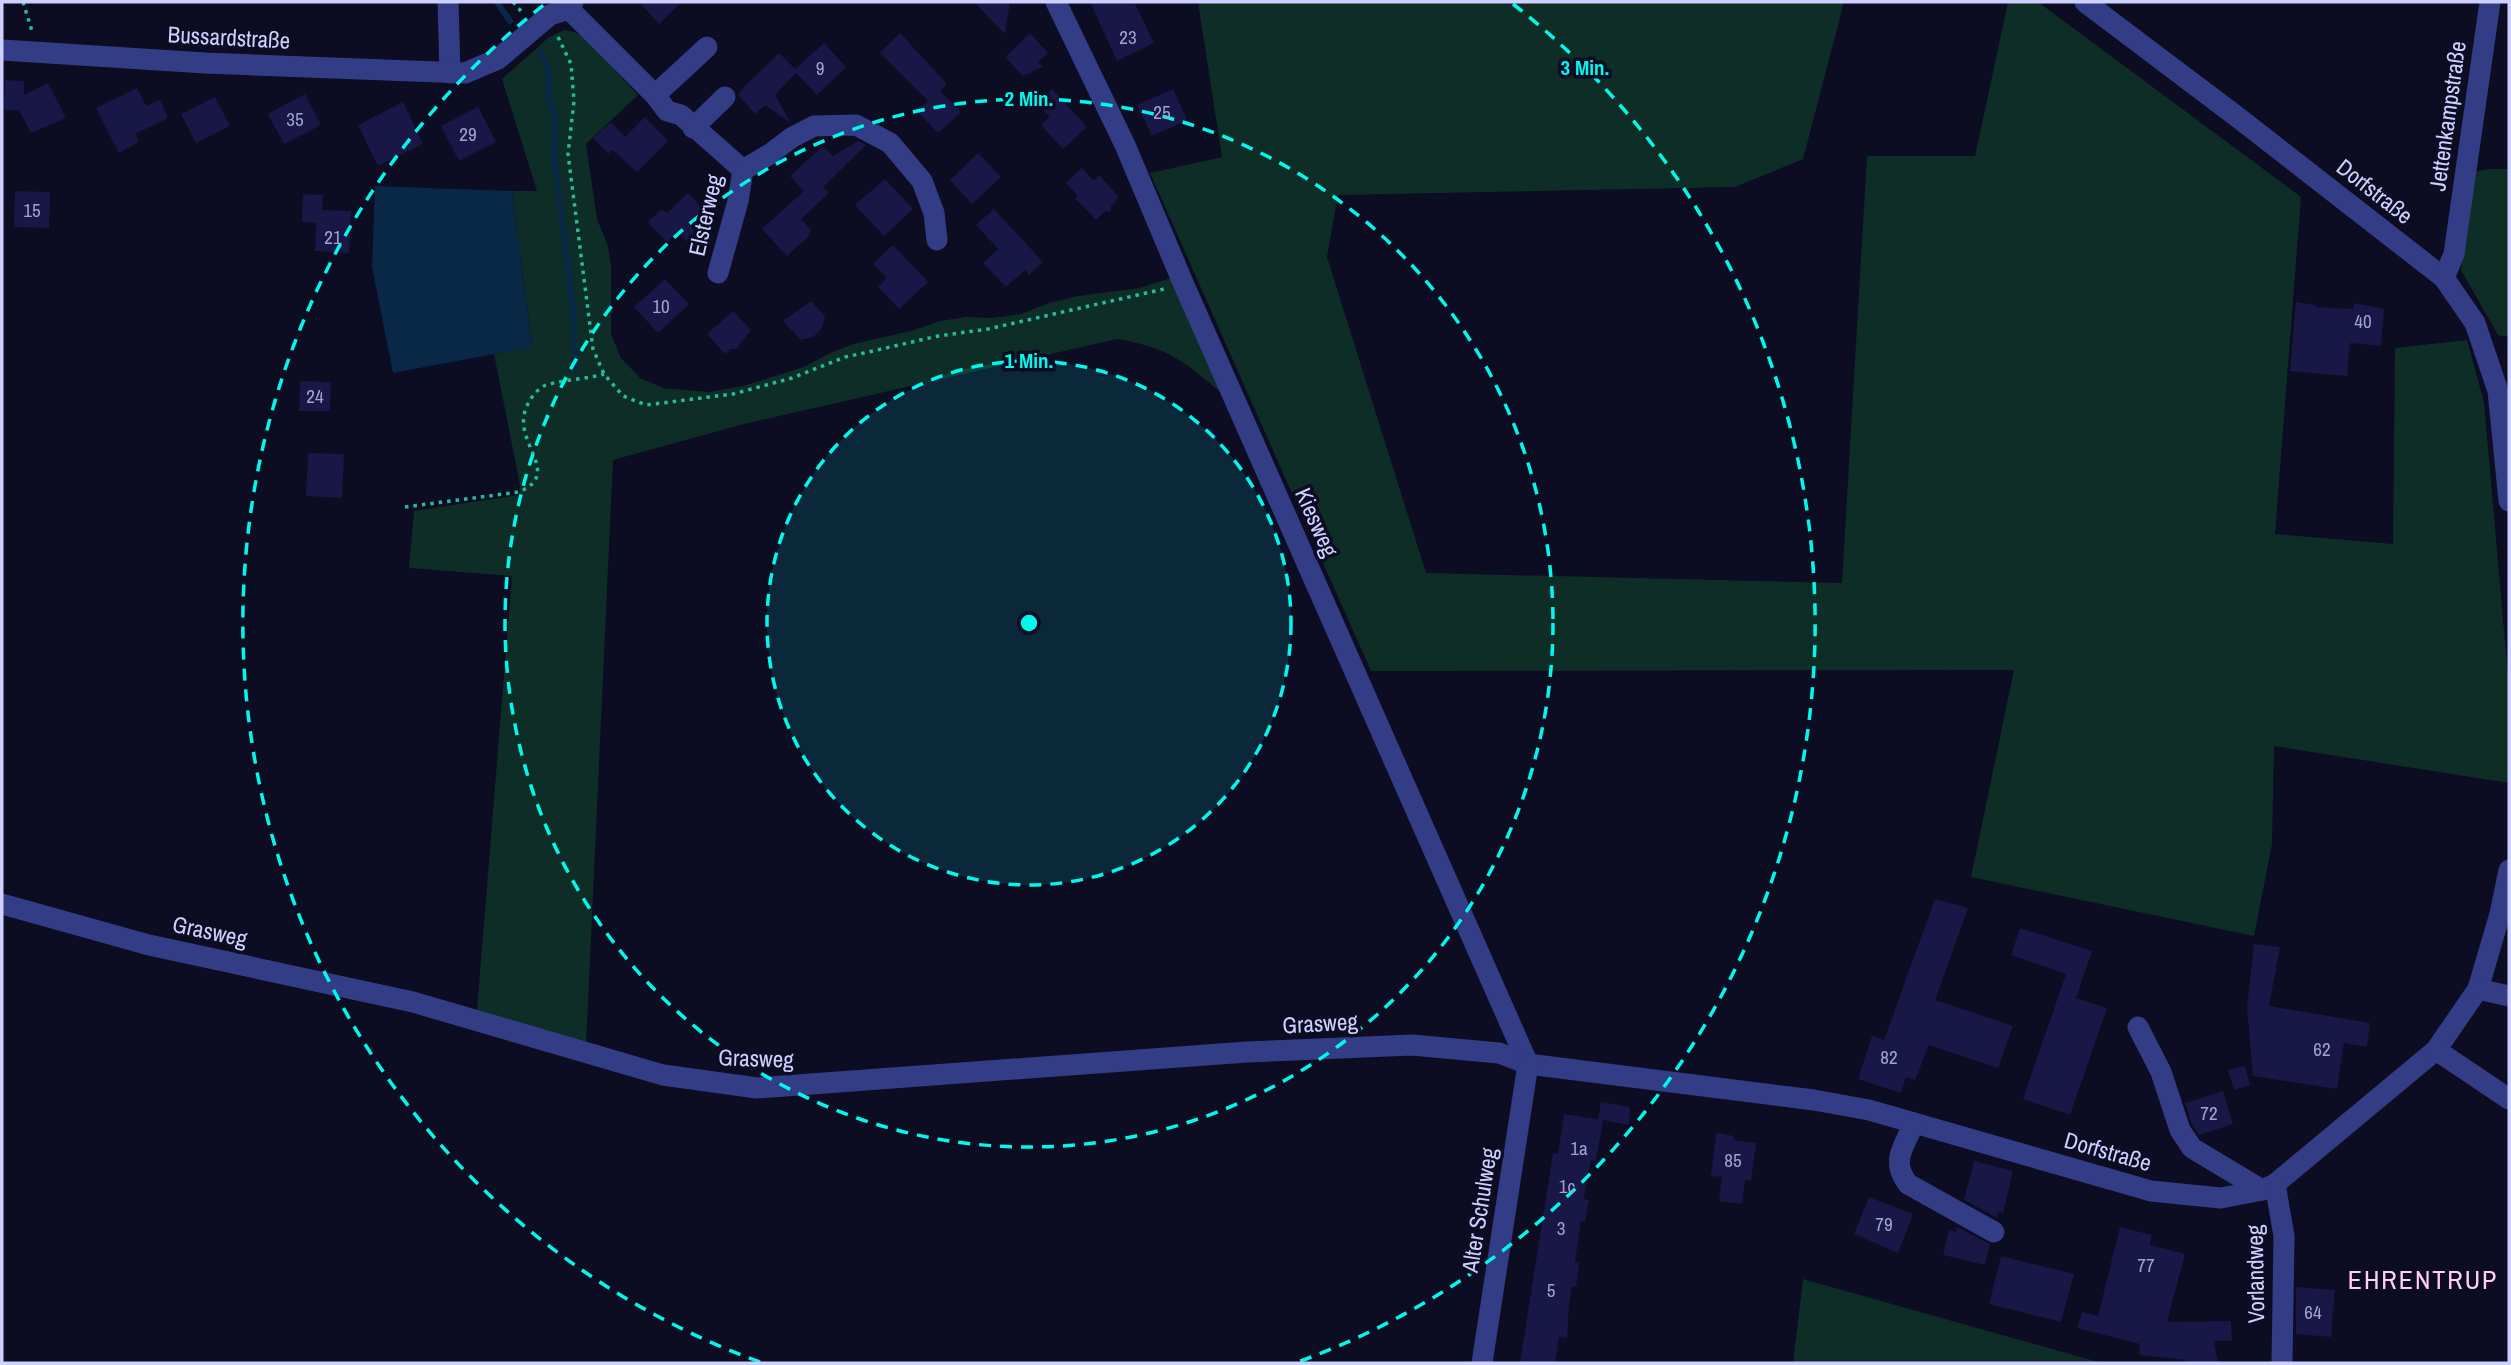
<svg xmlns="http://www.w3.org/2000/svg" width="2511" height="1365" font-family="'Archivo Narrow',sans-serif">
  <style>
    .green { fill: #0e2d27 }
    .water { fill: #082846 }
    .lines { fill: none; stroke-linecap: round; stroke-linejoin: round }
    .stream { stroke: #082846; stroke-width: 6 }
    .building { fill: #191745 }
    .path { stroke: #25bc9b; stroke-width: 3.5; stroke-dasharray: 3.5 5; stroke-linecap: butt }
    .minor { stroke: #333d85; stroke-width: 21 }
    .ring { fill: none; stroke: #00f9ea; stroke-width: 3.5; stroke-dasharray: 12 9 }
    .labels { text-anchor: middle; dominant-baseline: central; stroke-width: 7; stroke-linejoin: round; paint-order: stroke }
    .number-label { font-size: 19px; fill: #a1a2d0 }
    .street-label { font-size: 23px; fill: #ced0ff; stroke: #0c0c23 }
    .quarter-label { font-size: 26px; letter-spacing: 2px; fill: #ffd0f5; stroke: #0c0c23 }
    .centre { fill: #00f9ea; stroke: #0c0c23; stroke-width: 3.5 }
    .ring-label { font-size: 21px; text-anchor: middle; font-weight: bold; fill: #00f9ea; stroke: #0c0c23; stroke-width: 7; stroke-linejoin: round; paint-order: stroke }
  </style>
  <rect width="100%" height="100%" fill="#0c0c23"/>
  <g class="green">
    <path d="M 1198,2 L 1844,2 L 1803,159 L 1735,187 L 1338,195 L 1327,257 L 1426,573 L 1842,583 L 1867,156 L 1975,156 L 2008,2 L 2038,2 L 2301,197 L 2275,534 L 2393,544 L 2395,348 L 2467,340 L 2484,402 L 2509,688 L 2509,783 L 2274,746 L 2272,844 L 2254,936 L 1971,877 L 2014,670 L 1371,671 L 1150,173 L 1222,157 Z"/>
    <path d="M 564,30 L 575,32 L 585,38 L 638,95 L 586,144 L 597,219 L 608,246 L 611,265 L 611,334 L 621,358 L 640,378 L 664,388 L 709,392 L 743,386 L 804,367 L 828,354 L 853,344 L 911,331 L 940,321 L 966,317 L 992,318 L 1021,314 L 1049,303 L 1078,296 L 1140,288 L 1174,277 L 1225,396 C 1187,363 1168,347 1117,339 L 744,424 L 613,460 L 586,1046 L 477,1010 L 512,576 L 409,568 L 414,511 L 519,495 L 520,485 L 494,354 L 532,346 L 512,191 L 537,191 L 502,79 L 548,38 Z"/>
    <path d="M 2489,169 L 2509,169 L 2509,337 L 2498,335 L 2461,270 L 2473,172 Z"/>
    <path d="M 1803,1279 L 2102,1363 L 1793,1363 Z"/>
  </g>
  <path class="water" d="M 375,186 L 512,191 L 532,347 L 393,373 L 372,267 Z"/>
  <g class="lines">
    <g class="stream">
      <path d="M 497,2 L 510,21"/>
      <path d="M 541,52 L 549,73 L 549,101 L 555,115 L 554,156 L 573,308 L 576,369"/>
    </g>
  </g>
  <g class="building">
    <path d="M 639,2 L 682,2 L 659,24 Z"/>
    <path d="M 974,2 L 1010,2 L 1005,34 Z"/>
    <path d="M 1090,2 L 1134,2 L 1154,43 L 1117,61 Z"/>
    <path d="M 900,33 L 947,84 L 940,91 L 961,112 L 938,133 L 917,111 L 928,101 L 880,53 Z"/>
    <path d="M 1030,33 L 1048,53 L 1038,62 L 1043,67 L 1023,76 L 1005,57 Z"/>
    <path d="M 824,43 L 846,67 L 817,95 L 796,73 L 775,95 L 791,123 L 765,105 L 755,114 L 738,95 L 745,86 L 779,53 L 795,69 Z"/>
    <path d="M 5,80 L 24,81 L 24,95 L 48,83 L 66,118 L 31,133 L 19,110 L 4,110 Z"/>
    <path d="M 137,88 L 146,106 L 160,100 L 168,118 L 135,134 L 139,142 L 119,153 L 96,108 Z"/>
    <path d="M 1052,89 L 1087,127 L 1063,149 L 1041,125 L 1050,117 L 1037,103 Z"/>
    <path d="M 1173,89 L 1187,120 L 1152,136 L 1137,105 Z"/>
    <path d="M 305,94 L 321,125 L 284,144 L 268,114 Z"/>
    <path d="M 215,97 L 230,126 L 196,143 L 181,114 Z"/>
    <path d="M 403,102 L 423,144 L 378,166 L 358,125 Z"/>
    <path d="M 478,107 L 496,142 L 459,161 L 441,126 Z"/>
    <path d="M 645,117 L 668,141 L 637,172 L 613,150 L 608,154 L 593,138 L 611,122 L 625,137 Z"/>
    <path d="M 858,141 L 866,145 L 823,187 L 829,193 L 801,219 L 811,230 L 808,237 L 787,256 L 762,229 L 804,191 L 790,176 L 823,146 L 833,156 Z"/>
    <path d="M 978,153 L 1001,177 L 972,204 L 950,180 Z"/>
    <path d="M 1082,168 L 1094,181 L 1099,175 L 1119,197 L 1111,206 L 1111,212 L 1105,211 L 1096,220 L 1075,198 L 1078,196 L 1066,183 Z"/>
    <path d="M 885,179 L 913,209 L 884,236 L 855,205 Z"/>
    <path d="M 15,191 L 50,192 L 49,228 L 14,227 Z"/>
    <path d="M 688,193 L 713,220 L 688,243 L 678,232 L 667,242 L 649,224 L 649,221 L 662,209 L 667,213 Z"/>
    <path d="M 303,194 L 323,195 L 322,210 L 351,211 L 349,253 L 315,251 L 316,223 L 302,222 Z"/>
    <path d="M 994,209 L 1043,262 L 1029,275 L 1025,270 L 1006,287 L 983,263 L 998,249 L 976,225 Z"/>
    <path d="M 893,245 L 928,282 L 899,309 L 878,287 L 887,278 L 873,264 Z"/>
    <path d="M 665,279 L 689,304 L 658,333 L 634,307 Z"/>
    <path d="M 811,301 L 825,316 L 822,328 L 813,337 L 801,340 L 783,321 Z"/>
    <path d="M 2296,302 L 2316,305 L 2316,307 L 2353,309 L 2354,303 L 2384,309 L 2381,346 L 2350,343 L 2347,376 L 2290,371 Z"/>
    <path d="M 733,311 L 751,330 L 736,349 L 731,349 L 725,354 L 707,334 Z"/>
    <path d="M 300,381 L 331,382 L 330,411 L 299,411 Z"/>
    <path d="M 308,453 L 344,454 L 342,498 L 306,496 Z"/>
    <path d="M 1935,899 L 1968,908 L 1935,1000 L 2013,1026 L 1998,1068 L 1929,1045 L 1915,1080 L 1906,1077 L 1901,1093 L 1858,1079 L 1872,1036 L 1884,1040 Z"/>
    <path d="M 2020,928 L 2092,951 L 2076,998 L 2107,1008 L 2070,1115 L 2023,1099 L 2066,974 L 2011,955 Z"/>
    <path d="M 2254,944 L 2280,947 L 2269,1006 L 2370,1023 L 2367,1047 L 2344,1043 L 2337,1089 L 2253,1076 L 2247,1007 Z"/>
    <path d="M 2245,1066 L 2250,1085 L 2234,1090 L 2228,1070 Z"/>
    <path d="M 2223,1091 L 2233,1124 L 2199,1135 L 2192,1124 L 2185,1103 Z"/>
    <path d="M 1601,1102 L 1630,1107 L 1629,1125 L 1598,1119 Z"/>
    <path d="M 1564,1114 L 1603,1120 L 1596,1161 L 1591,1160 L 1587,1179 L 1584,1199 L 1589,1200 L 1585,1222 L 1581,1221 L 1575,1262 L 1579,1263 L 1576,1287 L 1572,1286 L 1569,1305 L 1567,1338 L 1559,1337 L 1555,1363 L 1520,1363 L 1553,1153 L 1558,1154 Z"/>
    <path d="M 1716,1133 L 1734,1136 L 1733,1140 L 1756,1143 L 1751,1181 L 1745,1180 L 1742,1204 L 1719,1201 L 1722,1177 L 1711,1176 Z"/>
    <path d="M 1974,1161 L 2013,1171 L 2003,1213 L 1998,1212 L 1997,1218 L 1964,1200 Z"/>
    <path d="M 1869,1197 L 1913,1214 L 1898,1253 L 1854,1234 Z"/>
    <path d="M 1957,1227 L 1990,1244 L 1985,1265 L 1943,1255 L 1949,1230 L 1956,1232 Z"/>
    <path d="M 2120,1227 L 2152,1235 L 2150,1245 L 2185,1254 L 2167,1322 L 2231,1321 L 2232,1341 L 2214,1341 L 2218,1363 L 2186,1363 L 2185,1360 L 2139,1355 L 2140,1344 L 2077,1328 L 2082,1312 L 2098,1316 Z"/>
    <path d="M 2001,1256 L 2074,1274 L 2061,1322 L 1989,1304 Z"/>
    <path d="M 2296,1287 L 2335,1290 L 2331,1337 L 2296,1334 Z"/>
  </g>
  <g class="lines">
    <g class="path">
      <path d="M 23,2 L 32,31"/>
      <path d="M 513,2 L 521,11"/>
      <path d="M 558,37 L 571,64 L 574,101 L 568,154 L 593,349 L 604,374 L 623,396 L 646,405 L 733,394 L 792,378 L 845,357 L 864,353 L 938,336 L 988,329 L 1164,289"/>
      <path d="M 405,507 L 519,492 C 566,472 506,440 529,402 C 532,396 538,389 544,386 C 558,380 588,379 604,374"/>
    </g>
    <g class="minor">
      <path d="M 448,2 L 450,73"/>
      <path d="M 1056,2 L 1125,145 L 1184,285 L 1528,1064"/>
      <path d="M 2085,2 L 2240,119 L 2444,278 L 2475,323 L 2498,391 L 2509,501"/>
      <path d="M 569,9 L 655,95 L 667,111 L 681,115 L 743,170 L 738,201 L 718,273"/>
      <path d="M 2,50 L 205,63 L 465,73 L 498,59 L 550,15 L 569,9 L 573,2"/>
      <path d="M 655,95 L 707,47"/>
      <path d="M 693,128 L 725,97"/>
      <path d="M 743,170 L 770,154 L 791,138 L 814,126 L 856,125 L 890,143 L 922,181 L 934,213 L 937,240"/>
      <path d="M 2444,278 L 2454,254 L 2490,2"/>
      <path d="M 2,904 L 149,945 L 413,1002 L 663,1075 L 757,1088 L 1247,1052 L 1412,1045 L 1499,1053 L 1528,1064 L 1814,1100 L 1869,1110 L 2151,1191 L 2221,1198 L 2262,1190 L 2275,1184 L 2436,1050 L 2478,989 L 2500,914 L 2509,870"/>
      <path d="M 2478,989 L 2509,996"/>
      <path d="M 2138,1027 L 2161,1072 L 2180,1130 L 2192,1148 L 2262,1190"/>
      <path d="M 2436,1050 L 2509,1099"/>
      <path d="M 1914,1123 C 1904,1147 1890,1161 1908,1184 L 1994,1232"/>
      <path d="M 2275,1184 L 2284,1236 L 2282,1363"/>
      <path d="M 1482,1363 L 1528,1064"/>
    </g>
  </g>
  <circle cx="1029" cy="623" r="262" fill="#00f9ea" fill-opacity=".12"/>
  <g class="ring">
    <circle cx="1029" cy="623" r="262"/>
    <circle cx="1029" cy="623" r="524"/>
    <path d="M760 1362A786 786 0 0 1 545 4M1513 4A786 786 0 0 1 1298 1362"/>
  </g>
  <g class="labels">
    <g class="number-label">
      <text x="1128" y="37">23</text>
      <text x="820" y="68">9</text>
      <text x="1162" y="112">25</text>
      <text x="295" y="119">35</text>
      <text x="468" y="134">29</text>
      <text x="32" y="210">15</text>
      <text x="333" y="237">21</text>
      <text x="661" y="306">10</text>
      <text x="2363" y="321">40</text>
      <text x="315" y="396">24</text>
      <text x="2322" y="1049">62</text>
      <text x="1889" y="1057">82</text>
      <text x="2209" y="1113">72</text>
      <text x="1579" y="1148">1a</text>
      <text x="1733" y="1160">85</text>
      <text x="1567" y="1186">1c</text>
      <text x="1884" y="1224">79</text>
      <text x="1561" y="1228">3</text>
      <text x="2146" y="1265">77</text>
      <text x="1551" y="1290">5</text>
      <text x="2313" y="1312">64</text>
    </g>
    <g class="street-label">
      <text transform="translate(229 37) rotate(3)">Bussardstraße</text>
      <text transform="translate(2447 116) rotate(-82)">Jettenkampstraße</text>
      <text transform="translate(2375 191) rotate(38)">Dorfstraße</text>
      <text transform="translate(705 215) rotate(-77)">Elsterweg</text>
      <text transform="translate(1317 522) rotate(66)">Kiesweg</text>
      <text transform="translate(210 931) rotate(12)">Grasweg</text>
      <text transform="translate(1320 1023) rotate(-3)">Grasweg</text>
      <text transform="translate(756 1058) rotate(2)">Grasweg</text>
      <text transform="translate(2108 1151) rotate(16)">Dorfstraße</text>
      <text transform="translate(1479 1210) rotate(-81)">Alter Schulweg</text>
      <text transform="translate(2255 1274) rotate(-91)">Vorlandweg</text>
    </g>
    <g class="quarter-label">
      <text x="2423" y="1279">EHRENTRUP</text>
    </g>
  </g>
  <circle cx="1029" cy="623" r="10" class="centre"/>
  <g class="ring-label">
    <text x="1585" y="75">3 Min.</text>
    <text x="1029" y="106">2 Min.</text>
    <text x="1029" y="368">1 Min.</text>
  </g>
  <rect width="2511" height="1365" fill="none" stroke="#ced0ff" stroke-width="7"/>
</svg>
